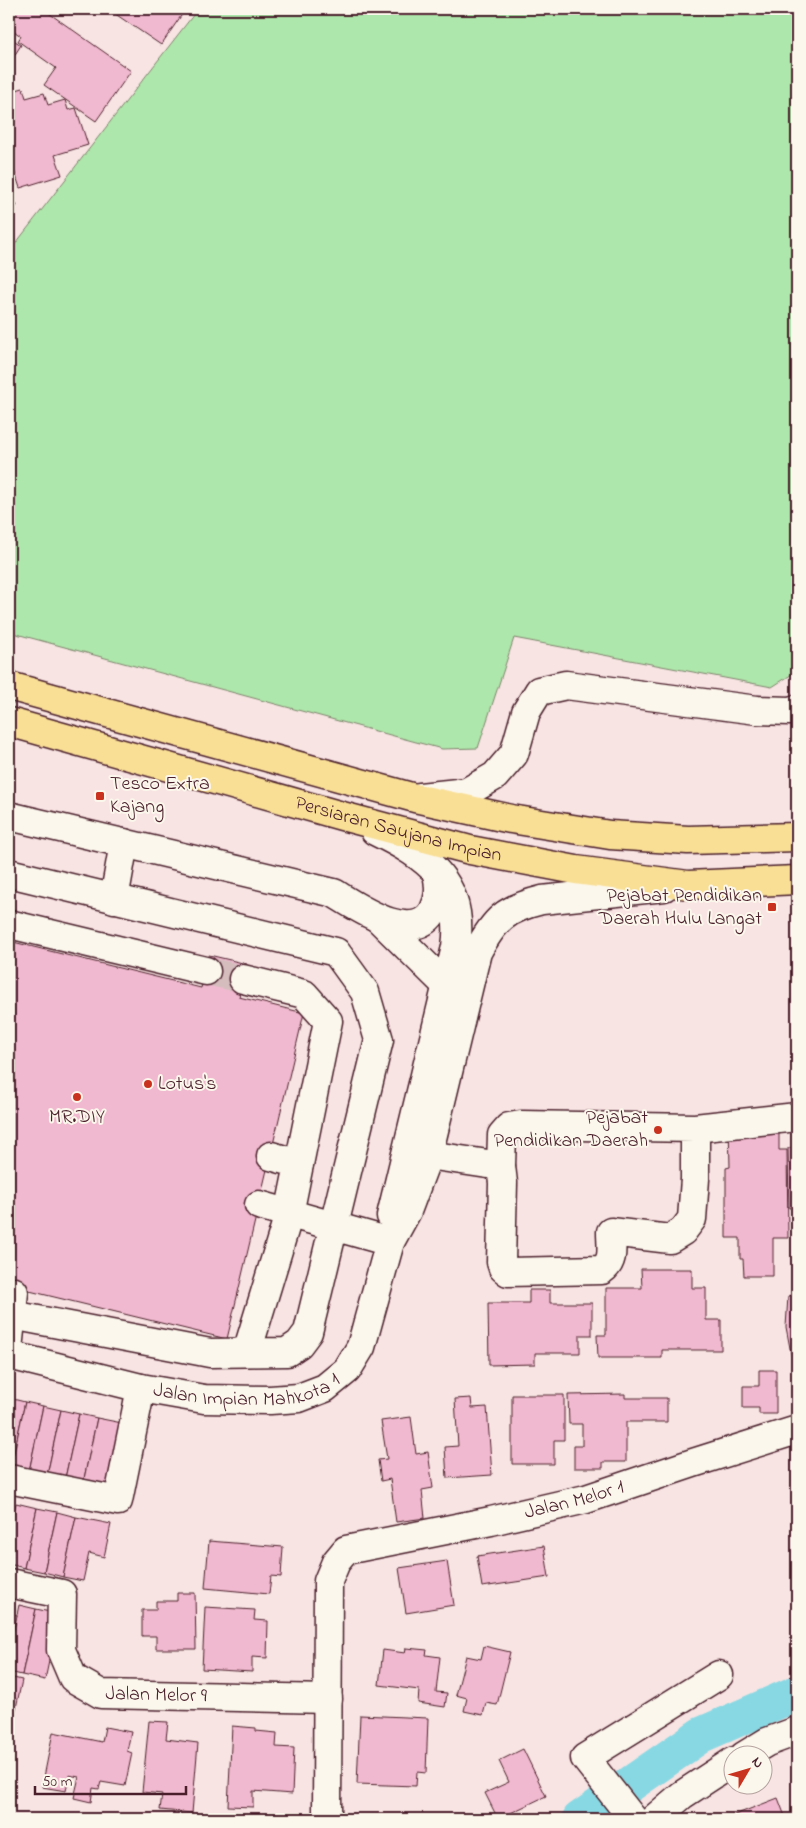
<svg xmlns="http://www.w3.org/2000/svg" width="806" height="1828" font-family="'Indie Flower',sans-serif">
  <style>
    .green { fill: #aee7ab; stroke: #7c836b }
    .lines { fill: none; stroke-linecap: round; stroke-linejoin: round }
    .river { stroke: #88d8e3; stroke-width: 36 }
    .building { fill: #f1b9cf; stroke: #4a1f2b }
    .minor-tunnel { stroke: #d5bdbe; stroke-width: 28; stroke-dasharray: 28 14; stroke-linecap: butt }
    .minor-casing { stroke: #4a1f2b; stroke-width: 31 }
    .highway-casing { stroke: #4a1f2b; stroke-width: 31 }
    .minor { stroke: #fbf7ec; stroke-width: 28 }
    .highway { stroke: #f9df96; stroke-width: 28 }
    .poi-dot { fill: #c8321e; stroke: #fbf7ec; stroke-width: 2 }
    .labels { text-anchor: middle; dominant-baseline: central; stroke-width: 4; stroke-linejoin: round; paint-order: stroke }
    .poi-label { font-size: 20px; fill: #4a1f2b; stroke: #fbf7ec; text-anchor: start }
    .street-label { font-size: 20px; fill: #4a1f2b; stroke: #fbf7ec }
  </style>
  <rect width="100%" height="100%" fill="#f8e4e3"/>
  <filter id="ink" filterUnits="userSpaceOnUse"><feTurbulence type="fractalNoise" baseFrequency=".02" numOctaves="2"/><feDisplacementMap in="SourceGraphic" scale="10" xChannelSelector="R" yChannelSelector="G"/><feConvolveMatrix kernelMatrix="1 2 1 2 8 2 1 2 1" color-interpolation-filters="sRGB"/></filter>
  <g filter="url(#ink)">
    <path class="green" d="M 198,9 L 797,9 L 797,671 L 772,687 L 514,638 L 478,748 L 442,749 L 9,632 L 9,252 Z"/>
    <g class="lines">
      <path class="river" d="M 580,1819 L 701,1735 L 797,1693"/>
    </g>
    <g class="building">
      <path d="M 9,9 L 36,9 L 39,11 L 43,9 L 131,71 L 96,121 L 44,85 L 56,68 L 18,41 L 21,36 L 9,28 Z"/>
      <path d="M 108,9 L 176,9 L 183,13 L 161,45 Z"/>
      <path d="M 9,37 L 21,45 L 9,64 Z"/>
      <path d="M 23,88 L 26,98 L 44,93 L 48,105 L 65,100 L 68,110 L 76,108 L 88,145 L 55,155 L 62,175 L 20,188 L 13,167 L 9,169 L 9,104 L 11,103 L 9,92 Z"/>
      <path d="M 9,200 L 17,205 L 9,217 Z"/>
      <path d="M 9,941 L 201,988 L 209,955 L 247,964 L 239,997 L 304,1013 L 227,1339 L 9,1286 Z"/>
      <path d="M 729,1125 L 779,1125 L 779,1150 L 787,1150 L 788,1238 L 773,1238 L 773,1276 L 744,1276 L 743,1259 L 740,1259 L 740,1238 L 726,1238 L 726,1168 L 730,1167 Z"/>
      <path d="M 788,1148 L 797,1148 L 797,1208 L 789,1208 Z"/>
      <path d="M 641,1269 L 692,1269 L 692,1288 L 706,1288 L 706,1320 L 721,1320 L 721,1350 L 662,1350 L 662,1358 L 598,1358 L 597,1335 L 606,1335 L 606,1288 L 642,1288 Z"/>
      <path d="M 529,1290 L 550,1290 L 550,1303 L 592,1303 L 592,1335 L 580,1335 L 580,1353 L 535,1353 L 535,1364 L 489,1365 L 488,1303 L 529,1303 Z"/>
      <path d="M 797,1294 L 797,1385 L 786,1327 L 788,1296 Z"/>
      <path d="M 759,1370 L 776,1370 L 776,1414 L 759,1414 L 759,1408 L 743,1408 L 743,1386 L 759,1386 Z"/>
      <path d="M 625,1394 L 625,1398 L 667,1398 L 667,1422 L 626,1422 L 626,1462 L 603,1462 L 603,1468 L 574,1468 L 574,1446 L 582,1446 L 582,1424 L 569,1424 L 568,1395 Z"/>
      <path d="M 512,1395 L 564,1395 L 564,1440 L 554,1440 L 554,1464 L 512,1464 Z"/>
      <path d="M 9,1398 L 25,1402 L 10,1471 L 9,1471 Z"/>
      <path d="M 471,1398 L 472,1408 L 487,1407 L 492,1475 L 447,1478 L 445,1447 L 458,1446 L 455,1399 Z"/>
      <path d="M 25,1402 L 43,1406 L 28,1476 L 10,1471 Z"/>
      <path d="M 43,1406 L 61,1410 L 46,1480 L 28,1476 Z"/>
      <path d="M 61,1410 L 79,1414 L 64,1483 L 46,1480 Z"/>
      <path d="M 79,1414 L 97,1418 L 82,1488 L 64,1483 Z"/>
      <path d="M 411,1417 L 416,1454 L 428,1452 L 433,1488 L 422,1490 L 425,1518 L 396,1522 L 390,1479 L 381,1481 L 378,1460 L 387,1459 L 381,1421 Z"/>
      <path d="M 97,1418 L 122,1423 L 108,1493 L 82,1488 Z"/>
      <path d="M 16,1503 L 37,1508 L 24,1568 L 9,1564 L 9,1532 Z"/>
      <path d="M 37,1508 L 57,1512 L 44,1572 L 24,1568 Z"/>
      <path d="M 57,1512 L 76,1517 L 63,1577 L 44,1572 Z"/>
      <path d="M 76,1517 L 111,1524 L 104,1557 L 89,1553 L 83,1581 L 63,1577 Z"/>
      <path d="M 209,1541 L 283,1547 L 281,1577 L 271,1576 L 269,1594 L 205,1588 Z"/>
      <path d="M 544,1546 L 549,1577 L 482,1587 L 477,1556 Z"/>
      <path d="M 447,1561 L 454,1605 L 406,1613 L 399,1568 Z"/>
      <path d="M 177,1593 L 195,1593 L 196,1649 L 156,1649 L 156,1636 L 142,1636 L 142,1610 L 156,1610 L 156,1601 L 177,1601 Z"/>
      <path d="M 19,1605 L 36,1609 L 22,1675 L 9,1672 L 9,1652 Z"/>
      <path d="M 205,1607 L 255,1610 L 254,1620 L 268,1621 L 267,1658 L 252,1657 L 252,1672 L 202,1669 Z"/>
      <path d="M 36,1609 L 59,1614 L 45,1680 L 22,1675 Z"/>
      <path d="M 9,1613 L 17,1615 L 9,1652 Z"/>
      <path d="M 484,1646 L 510,1652 L 497,1705 L 486,1703 L 483,1715 L 464,1711 L 467,1698 L 456,1695 L 466,1656 L 481,1659 Z"/>
      <path d="M 406,1648 L 427,1650 L 426,1655 L 440,1657 L 436,1692 L 447,1693 L 445,1707 L 418,1703 L 419,1690 L 379,1685 L 383,1650 L 405,1653 Z"/>
      <path d="M 9,1677 L 22,1680 L 9,1741 Z"/>
      <path d="M 360,1715 L 428,1718 L 426,1773 L 417,1772 L 416,1786 L 357,1784 Z"/>
      <path d="M 149,1721 L 168,1722 L 166,1739 L 198,1743 L 192,1813 L 160,1810 L 162,1794 L 142,1792 Z"/>
      <path d="M 232,1726 L 256,1728 L 256,1731 L 277,1733 L 276,1747 L 294,1748 L 292,1794 L 253,1791 L 253,1807 L 228,1806 Z"/>
      <path d="M 105,1727 L 131,1732 L 127,1751 L 132,1753 L 125,1786 L 101,1782 L 99,1789 L 93,1788 L 91,1802 L 74,1798 L 79,1777 L 69,1775 L 66,1791 L 42,1787 L 53,1732 L 102,1742 Z"/>
      <path d="M 523,1749 L 546,1796 L 498,1819 L 485,1793 L 509,1782 L 499,1761 Z"/>
      <path d="M 778,1798 L 786,1819 L 734,1819 L 732,1816 Z"/>
    </g>
    <g class="lines">
      <path class="minor-tunnel" d="M 206,971 L 243,979"/>
      <defs>
        <g id="minor">
          <path d="M 420,797 L 467,792 L 495,776 L 514,754 L 526,712 L 539,691 L 566,685 L 757,710 L 790,711 L 797,709"/>
          <path d="M 9,816 L 334,893 C 357,907 414,947 434,910 C 440,897 440,887 437,873"/>
          <path d="M 375,831 C 428,857 465,882 456,947 L 391,1216"/>
          <path d="M 9,873 L 336,952 L 365,992 L 379,1040 L 308,1332 L 299,1344 L 287,1352 L 210,1353 L 12,1315"/>
          <path d="M 114,899 L 124,843"/>
          <path d="M 378,918 L 447,986 L 461,991"/>
          <path d="M 9,924 L 206,971"/>
          <path d="M 243,979 L 304,994 L 328,1021 L 289,1214 L 247,1352"/>
          <path d="M 695,1128 L 521,1125 L 509,1127 L 502,1135 L 501,1166 L 503,1183 L 501,1262 L 503,1268 L 508,1272 L 602,1270 C 615,1261 611,1247 611,1232 L 670,1239 L 683,1231 L 692,1219 L 695,1179 L 695,1128 L 797,1117"/>
          <path d="M 410,1151 L 428,1155 L 501,1166"/>
          <path d="M 271,1156 L 299,1164"/>
          <path d="M 259,1205 L 390,1242"/>
          <path d="M 9,1340 L 14,1292"/>
          <path id="s1" d="M 9,1355 L 141,1388 L 204,1399 L 270,1400 L 299,1398 L 325,1388 L 347,1370 L 361,1347 L 390,1242 L 407,1211 L 428,1155 L 477,952 C 495,919 505,909 542,900 L 664,887"/>
          <path d="M 9,1479 L 118,1501 L 141,1388"/>
          <path id="s2" d="M 9,1583 L 62,1594 L 61,1650 L 73,1678 L 101,1694 L 328,1699"/>
          <path d="M 744,1756 L 767,1742 L 797,1731"/>
          <path id="s3" d="M 327,1819 L 328,1581 L 336,1562 L 346,1550 L 491,1521 L 586,1499 L 693,1463 L 797,1430"/>
          <path d="M 633,1819 L 585,1758 L 719,1675"/>
          <path d="M 654,1819 L 682,1795 L 734,1761"/>
        </g>
        <g id="highway">
          <path d="M 9,686 L 415,798 L 511,819 L 610,835 L 688,840 L 797,837"/>
          <path id="s4" d="M 9,722 L 342,816 L 470,850 L 576,870 L 688,885 L 797,880"/>
        </g>
      </defs>
      <use href="#minor" class="minor-casing"/>
      <use href="#highway" class="highway-casing"/>
      <use href="#minor" class="minor"/>
      <use href="#highway" class="highway"/>
    </g>
  </g>
  <g class="poi-dot">
    <rect x="95" y="791" width="10" height="10" rx="2.5"/>
    <rect x="767" y="902" width="10" height="10" rx="2.5"/>
    <circle cx="148" cy="1084" r="5"/>
    <circle cx="77" cy="1097" r="5"/>
    <circle cx="658" cy="1130" r="5"/>
  </g>
  <g class="labels">
    <g class="poi-label">
      <text x="110" y="784">Tesco Extra<tspan x="110" dy="23">Kajang</tspan></text>
      <text x="762" y="896" text-anchor="end">Pejabat Pendidikan<tspan x="762" dy="23">Daerah Hulu Langat</tspan></text>
      <text x="158" y="1084">Lotus's</text>
      <text x="77" y="1117" text-anchor="middle">MR.DIY</text>
      <text x="648" y="1118" text-anchor="end">Pejabat<tspan x="648" dy="23">Pendidikan Daerah</tspan></text>
    </g>
    <g class="street-label">
      <text stroke="none"><textPath href="#s4" startOffset="404">Persiaran Saujana Impian</textPath></text>
      <text stroke="none"><textPath href="#s1" startOffset="244">Jalan Impian Mahkota 1</textPath></text>
      <text stroke="none"><textPath href="#s3" startOffset="508">Jalan Melor 1</textPath></text>
      <text stroke="none"><textPath href="#s2" startOffset="228">Jalan Melor 9</textPath></text>
    </g>
  </g>
  <rect width="806" height="1828" fill="none" stroke="#fbf7ec" stroke-width="30"/>
  <rect x="15" y="15" width="776" height="1798" fill="none" stroke="#4a1f2b" stroke-width="2" filter="url(#ink)"/>
  <g transform="translate(748 1770) rotate(52)"><circle r="24" fill="#fbf7ec" stroke="#b4a19f"/>
  <path d="M0-4L9 19L0 12L-9 19Z" fill="#c8321e"/>
  <text y="-8" font-size="14" font-weight="bold" text-anchor="middle" fill="#4a1f2b">N</text>
  </g>
  <path d="M35 1786v8h151v-8" fill="none" stroke="#4a1f2b" stroke-width="2.5"/>
  <text x="42" y="1786" font-size="15" fill="#4a1f2b" stroke="#fbf7ec" stroke-width="4" paint-order="stroke">50 m</text>
</svg>
